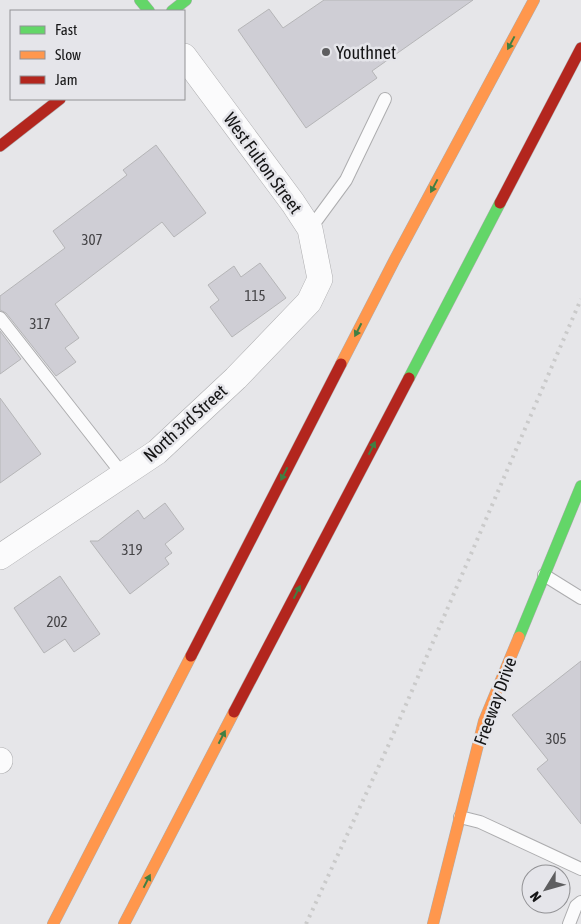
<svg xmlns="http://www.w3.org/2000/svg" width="581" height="924" font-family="'Asap Condensed',sans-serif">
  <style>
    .building { fill: #cfced5; stroke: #b5b5b7 }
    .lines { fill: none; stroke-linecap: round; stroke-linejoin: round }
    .lane-casing { stroke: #adadaf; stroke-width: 14 }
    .street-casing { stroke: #adadaf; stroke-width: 26 }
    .fast-casing { stroke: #adadaf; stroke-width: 12 }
    .slow-casing { stroke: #adadaf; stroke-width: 12 }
    .jam-casing { stroke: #adadaf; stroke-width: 12 }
    .lane { stroke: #fbfbfc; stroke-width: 12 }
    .street { stroke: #fbfbfc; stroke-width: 25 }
    .fast { stroke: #63d668; stroke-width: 11 }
    .slow { stroke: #ff974d; stroke-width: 11 }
    .jam { stroke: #b3261e; stroke-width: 11 }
    .rail { stroke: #cacaca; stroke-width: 4; stroke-dasharray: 2.5 5; stroke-linecap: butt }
    .oneway { fill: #407f43 }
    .poi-dot { fill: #5e5e60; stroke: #e5e5ea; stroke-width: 2 }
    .labels { text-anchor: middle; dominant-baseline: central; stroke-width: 5; stroke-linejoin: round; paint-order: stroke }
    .number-label { font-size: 15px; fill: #444346 }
    .poi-label { font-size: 18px; fill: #151516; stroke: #e5e5ea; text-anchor: start }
    .street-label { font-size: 18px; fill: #151516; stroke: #e5e5ea }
  </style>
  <rect width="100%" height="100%" fill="#e6e6e9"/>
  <g class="building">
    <path d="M 324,0 L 473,0 L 372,71 L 377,78 L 306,128 L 238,30 L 269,9 L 283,28 Z"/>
    <path d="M 156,145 L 206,213 L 174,237 L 162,222 L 55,304 L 79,338 L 65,348 L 76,362 L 56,376 L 6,313 L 0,310 L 0,296 L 65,248 L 53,231 L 127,175 L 123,170 Z"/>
    <path d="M 260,263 L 286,298 L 232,337 L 210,307 L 219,300 L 208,285 L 234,266 L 241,277 Z"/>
    <path d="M 0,331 L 21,359 L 0,374 Z"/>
    <path d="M 0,398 L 41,454 L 0,483 Z"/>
    <path d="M 165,503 L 184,529 L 165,544 L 172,553 L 165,558 L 169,564 L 130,594 L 90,541 L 98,541 L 138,510 L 144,519 Z"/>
    <path d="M 60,576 L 100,634 L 74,652 L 65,639 L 44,653 L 14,608 Z"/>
    <path d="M 581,661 L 581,824 L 537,769 L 548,760 L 512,715 Z"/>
  </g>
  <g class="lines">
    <defs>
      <g id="lane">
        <path d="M 310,229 L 346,180 L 385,99"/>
        <path d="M 0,318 L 123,475"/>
        <path d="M 544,575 L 581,598"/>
        <path d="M 460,817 L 480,822 L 581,869"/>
        <path d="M 569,924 L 576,906 L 581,902"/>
      </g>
      <g id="street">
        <path d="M 0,557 L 157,452 L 236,378 L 309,302 L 320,279 L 310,229 L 293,203 L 184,56"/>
        <path d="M 0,760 L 0,761"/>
      </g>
      <g id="fast">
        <path d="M 140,0 L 149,11"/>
        <path d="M 172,11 L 186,0"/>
        <path d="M 409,378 L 500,203"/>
        <path d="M 519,637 L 581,486"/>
      </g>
      <g id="slow">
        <path d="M 341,364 L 394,261 L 534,0"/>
        <path d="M 53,924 L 191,656"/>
        <path d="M 124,924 L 234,712"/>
        <path d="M 433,924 L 484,721 L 519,637"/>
      </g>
      <g id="jam">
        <path d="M 0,146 L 60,99"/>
        <path d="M 500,203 L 581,48"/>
        <path d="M 191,656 L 341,364"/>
        <path d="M 234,712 L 409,378"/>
      </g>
    </defs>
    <use href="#lane" class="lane-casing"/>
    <use href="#street" class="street-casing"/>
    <use href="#fast" class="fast-casing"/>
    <use href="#slow" class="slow-casing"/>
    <use href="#jam" class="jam-casing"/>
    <use href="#lane" class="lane"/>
    <use href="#street" class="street"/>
    <use href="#fast" class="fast"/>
    <use href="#slow" class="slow"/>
    <use href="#jam" class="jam"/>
    <path class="rail" d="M 306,924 L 389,744 L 581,299"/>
  </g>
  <defs><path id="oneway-solid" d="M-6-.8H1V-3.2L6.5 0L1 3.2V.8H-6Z" transform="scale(1.25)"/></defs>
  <g class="oneway">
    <use href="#oneway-solid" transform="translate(511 43) rotate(118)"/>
    <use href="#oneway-solid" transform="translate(434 186) rotate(118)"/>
    <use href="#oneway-solid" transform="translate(358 330) rotate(117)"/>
    <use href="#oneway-solid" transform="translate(372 448) rotate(-63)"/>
    <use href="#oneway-solid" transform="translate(284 474) rotate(117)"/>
    <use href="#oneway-solid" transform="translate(297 592) rotate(-63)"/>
    <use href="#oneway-solid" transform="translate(222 737) rotate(-63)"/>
    <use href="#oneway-solid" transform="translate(147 881) rotate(-63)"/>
  </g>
  <circle class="poi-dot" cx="326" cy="52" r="5"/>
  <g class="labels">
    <g class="number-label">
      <text x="92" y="239">307</text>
      <text x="255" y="295">115</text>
      <text x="40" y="323">317</text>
      <text x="132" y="549">319</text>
      <text x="57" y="621">202</text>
      <text x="556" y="738">305</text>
    </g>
    <g class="poi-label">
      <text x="336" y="52">Youthnet</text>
    </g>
    <g class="street-label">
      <text transform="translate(263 163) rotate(54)">West Fulton Street</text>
      <text transform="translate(185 423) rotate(-42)">North 3rd Street</text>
      <text transform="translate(495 701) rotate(-70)">Freeway Drive</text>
    </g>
  </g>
  <rect x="10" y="10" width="175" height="90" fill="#e5e5ea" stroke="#929295"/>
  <rect x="20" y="26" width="25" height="8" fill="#63d668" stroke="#929295"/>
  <text x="55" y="35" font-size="15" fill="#151516">Fast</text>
  <rect x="20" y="51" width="25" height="8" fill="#ff974d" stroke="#929295"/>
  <text x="55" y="60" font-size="15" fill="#151516">Slow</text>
  <rect x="20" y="76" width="25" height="8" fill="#b3261e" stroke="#929295"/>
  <text x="55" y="85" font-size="15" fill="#151516">Jam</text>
  <g transform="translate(546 889) rotate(233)"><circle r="24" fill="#e5e5ea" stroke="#929295"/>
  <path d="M0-4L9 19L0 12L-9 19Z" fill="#5e5e60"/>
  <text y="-8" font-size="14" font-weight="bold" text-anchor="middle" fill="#151516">N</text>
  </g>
</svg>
